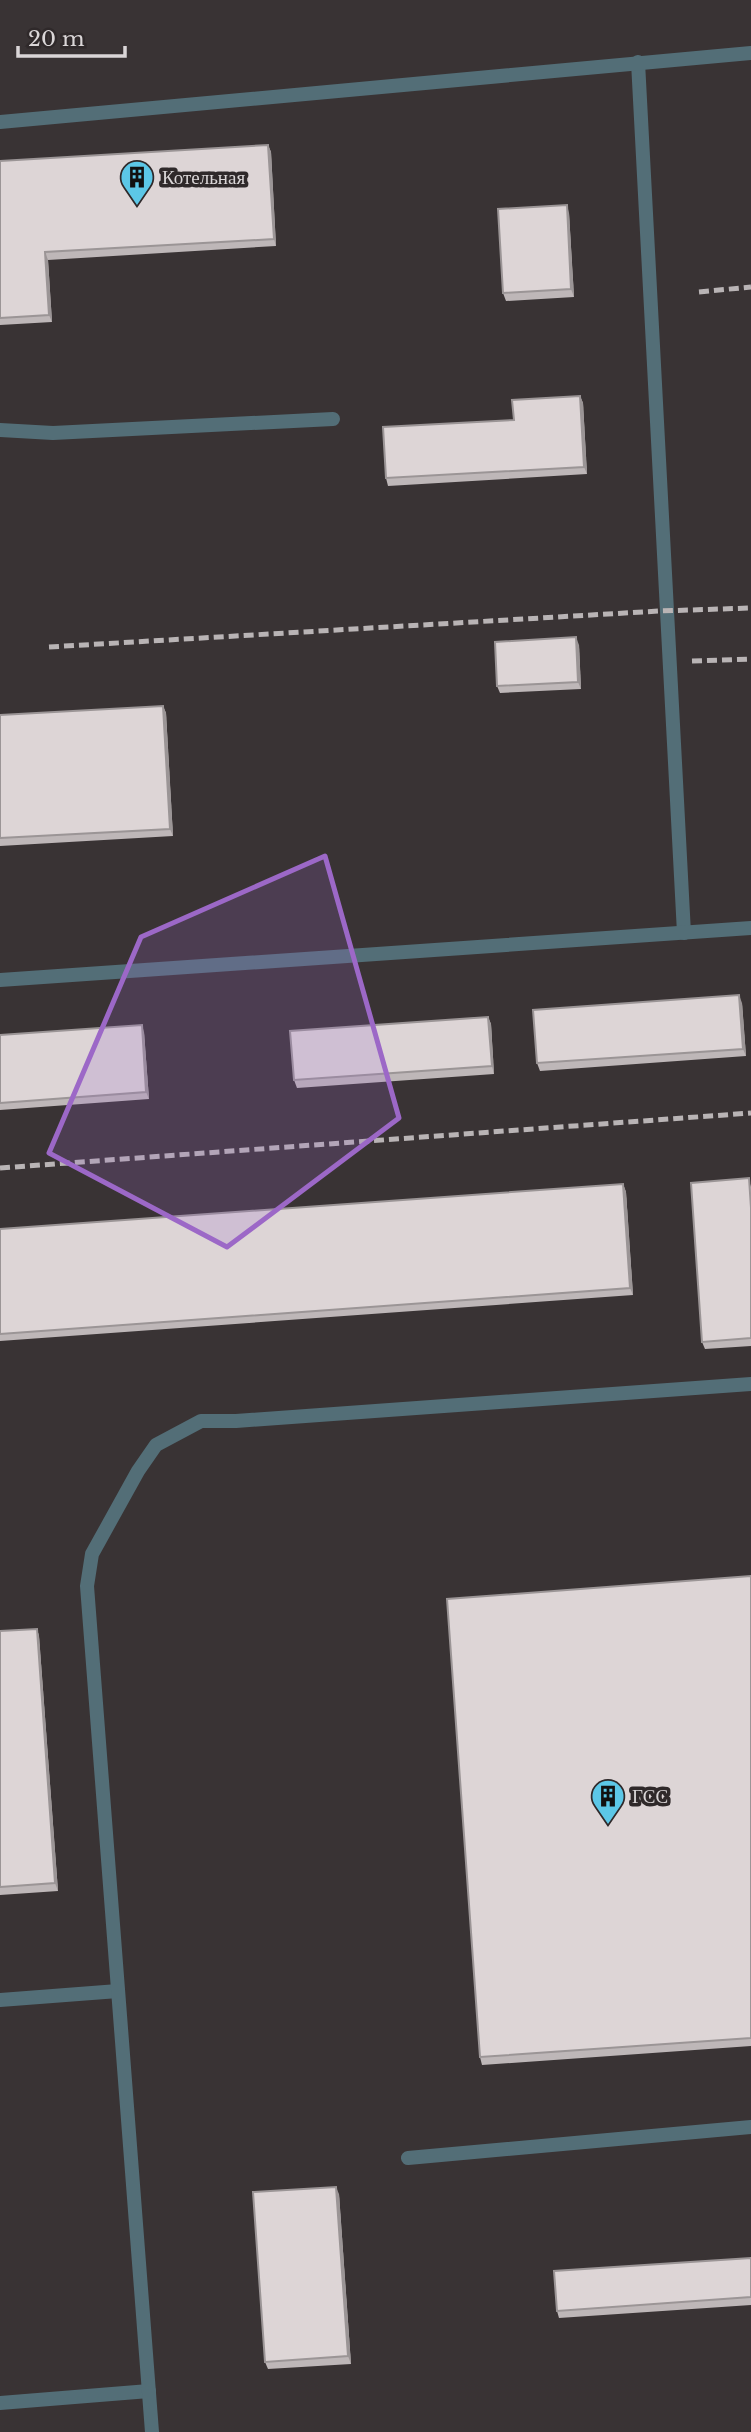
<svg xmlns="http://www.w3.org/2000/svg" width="751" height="2432" font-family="'Libre Baskerville',serif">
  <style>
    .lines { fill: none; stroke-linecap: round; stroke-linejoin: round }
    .service { stroke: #536e77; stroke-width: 14 }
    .rail { stroke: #b9b4b5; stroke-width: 5; stroke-dasharray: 10 5; stroke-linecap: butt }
    .wall { fill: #beb7b8 }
    .shaded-wall { fill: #9b9596 }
    .building { fill: #ddd5d6; stroke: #9b9596; stroke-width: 2 }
    .marked { fill: #9c68c7; fill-opacity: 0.2; stroke: #9c68c7; stroke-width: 5; stroke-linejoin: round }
    .labels { text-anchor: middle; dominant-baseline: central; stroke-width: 7; stroke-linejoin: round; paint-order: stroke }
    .poi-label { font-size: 19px; fill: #dad6d7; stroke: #2f292a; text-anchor: start }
  </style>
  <rect width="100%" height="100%" fill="#393334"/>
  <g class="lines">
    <g class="service">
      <path d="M 638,62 L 684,933"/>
      <path d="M 0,122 L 751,53"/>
      <path d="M 0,430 L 53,433 L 333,419"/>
      <path d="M 0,980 L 751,928"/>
      <path d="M 0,2000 L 118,1991"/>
      <path d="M 408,2158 L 751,2127"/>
      <path d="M 0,2403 L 149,2391"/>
      <path d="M 152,2432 L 87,1586 L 92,1554 L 138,1471 L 156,1445 L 201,1421 L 236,1421 L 751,1384"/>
    </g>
    <g class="rail">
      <path d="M 699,292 L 751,287"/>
      <path d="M 49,647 L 659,611 L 751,608"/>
      <path d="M 692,661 L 751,659"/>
      <path d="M 0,1168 L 751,1113"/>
    </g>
  </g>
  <g class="wall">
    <path d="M 268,145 L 271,152 L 276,246 L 48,260 L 52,322 L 0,325 L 0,161 Z"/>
    <path d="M 569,213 L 574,297 L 506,301 L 503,293 Z"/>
    <path d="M 580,396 L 583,403 L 587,474 L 388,486 L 386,478 L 514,420 Z"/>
    <path d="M 579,645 L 581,689 L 500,693 L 497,686 Z"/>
    <path d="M 163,706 L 166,713 L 173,836 L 0,846 L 0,715 Z"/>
    <path d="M 742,1003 L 746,1056 L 540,1071 L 537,1063 Z"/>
    <path d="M 488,1017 L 491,1024 L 494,1074 L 297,1088 L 294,1080 Z"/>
    <path d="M 144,1032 L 149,1099 L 0,1110 L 0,1035 Z"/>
    <path d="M 623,1184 L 626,1192 L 633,1295 L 0,1341 L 0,1229 Z"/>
    <path d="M 751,1184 L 751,1346 L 705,1349 L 702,1342 Z"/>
    <path d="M 751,1576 L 751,2046 L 482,2065 L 480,2057 Z"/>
    <path d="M 37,1629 L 39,1636 L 58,1891 L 0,1895 L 0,1631 Z"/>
    <path d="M 339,2194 L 351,2364 L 268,2369 L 265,2362 Z"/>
    <path d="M 751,2258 L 751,2305 L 559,2318 L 557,2311 Z"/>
  </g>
  <g class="shaded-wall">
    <path d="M 268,145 L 271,152 L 276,246 L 274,239 Z"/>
    <path d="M 567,205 L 569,213 L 574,297 L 571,289 Z"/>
    <path d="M 45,252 L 48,260 L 52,322 L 49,315 Z"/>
    <path d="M 580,396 L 583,403 L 587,474 L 584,467 Z"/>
    <path d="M 576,637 L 579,645 L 581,689 L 578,682 Z"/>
    <path d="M 163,706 L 166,713 L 173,836 L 170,829 Z"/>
    <path d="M 739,995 L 742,1003 L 746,1056 L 743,1049 Z"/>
    <path d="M 488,1017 L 491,1024 L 494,1074 L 492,1066 Z"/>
    <path d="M 142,1025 L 144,1032 L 149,1099 L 146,1092 Z"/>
    <path d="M 623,1184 L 626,1192 L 633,1295 L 630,1288 Z"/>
    <path d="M 37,1629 L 39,1636 L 58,1891 L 55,1883 Z"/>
    <path d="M 336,2187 L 339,2194 L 351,2364 L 348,2356 Z"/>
  </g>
  <g class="building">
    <path d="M 268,145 L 274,239 L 45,252 L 49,315 L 0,318 L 0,161 Z"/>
    <path d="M 567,205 L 571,289 L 503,293 L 498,209 Z"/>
    <path d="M 580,396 L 584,467 L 386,478 L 383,427 L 514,420 L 512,400 Z"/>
    <path d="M 576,637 L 578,682 L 497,686 L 495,642 Z"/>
    <path d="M 163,706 L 170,829 L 0,838 L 0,715 Z"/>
    <path d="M 739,995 L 743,1049 L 537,1063 L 533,1010 Z"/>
    <path d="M 488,1017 L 492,1066 L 294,1080 L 290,1031 Z"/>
    <path d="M 142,1025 L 146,1092 L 0,1103 L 0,1035 Z"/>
    <path d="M 749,1178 L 751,1208 L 751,1338 L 702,1342 L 691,1183 Z"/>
    <path d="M 623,1184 L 630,1288 L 0,1334 L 0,1229 Z"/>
    <path d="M 751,1576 L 751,2038 L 480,2057 L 447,1599 Z"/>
    <path d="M 37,1629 L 55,1883 L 0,1887 L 0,1631 Z"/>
    <path d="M 336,2187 L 348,2356 L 265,2362 L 253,2192 Z"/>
    <path d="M 751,2258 L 751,2297 L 557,2311 L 554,2271 Z"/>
  </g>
  <path class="marked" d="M 325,856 L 399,1118 L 227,1247 L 49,1153 L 141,937 Z"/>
  <defs>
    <symbol id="building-pin" viewBox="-11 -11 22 30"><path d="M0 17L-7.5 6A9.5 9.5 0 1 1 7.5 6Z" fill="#5cc7e7" stroke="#2f292a"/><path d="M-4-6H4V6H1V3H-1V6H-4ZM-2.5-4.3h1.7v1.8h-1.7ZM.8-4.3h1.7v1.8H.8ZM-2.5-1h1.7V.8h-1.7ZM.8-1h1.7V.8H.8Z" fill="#111"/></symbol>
  </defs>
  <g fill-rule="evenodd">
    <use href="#building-pin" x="118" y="158" width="38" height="52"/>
    <use href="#building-pin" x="589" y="1777" width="38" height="52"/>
  </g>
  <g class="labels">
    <g class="poi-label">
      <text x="162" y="177">Котельная</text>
      <text x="632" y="1796">ГСС</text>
    </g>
  </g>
  <path d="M18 46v10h107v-10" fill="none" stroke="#dad6d7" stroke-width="3.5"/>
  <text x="28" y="46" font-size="21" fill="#dad6d7" stroke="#2f292a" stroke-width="5" paint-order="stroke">20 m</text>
</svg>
